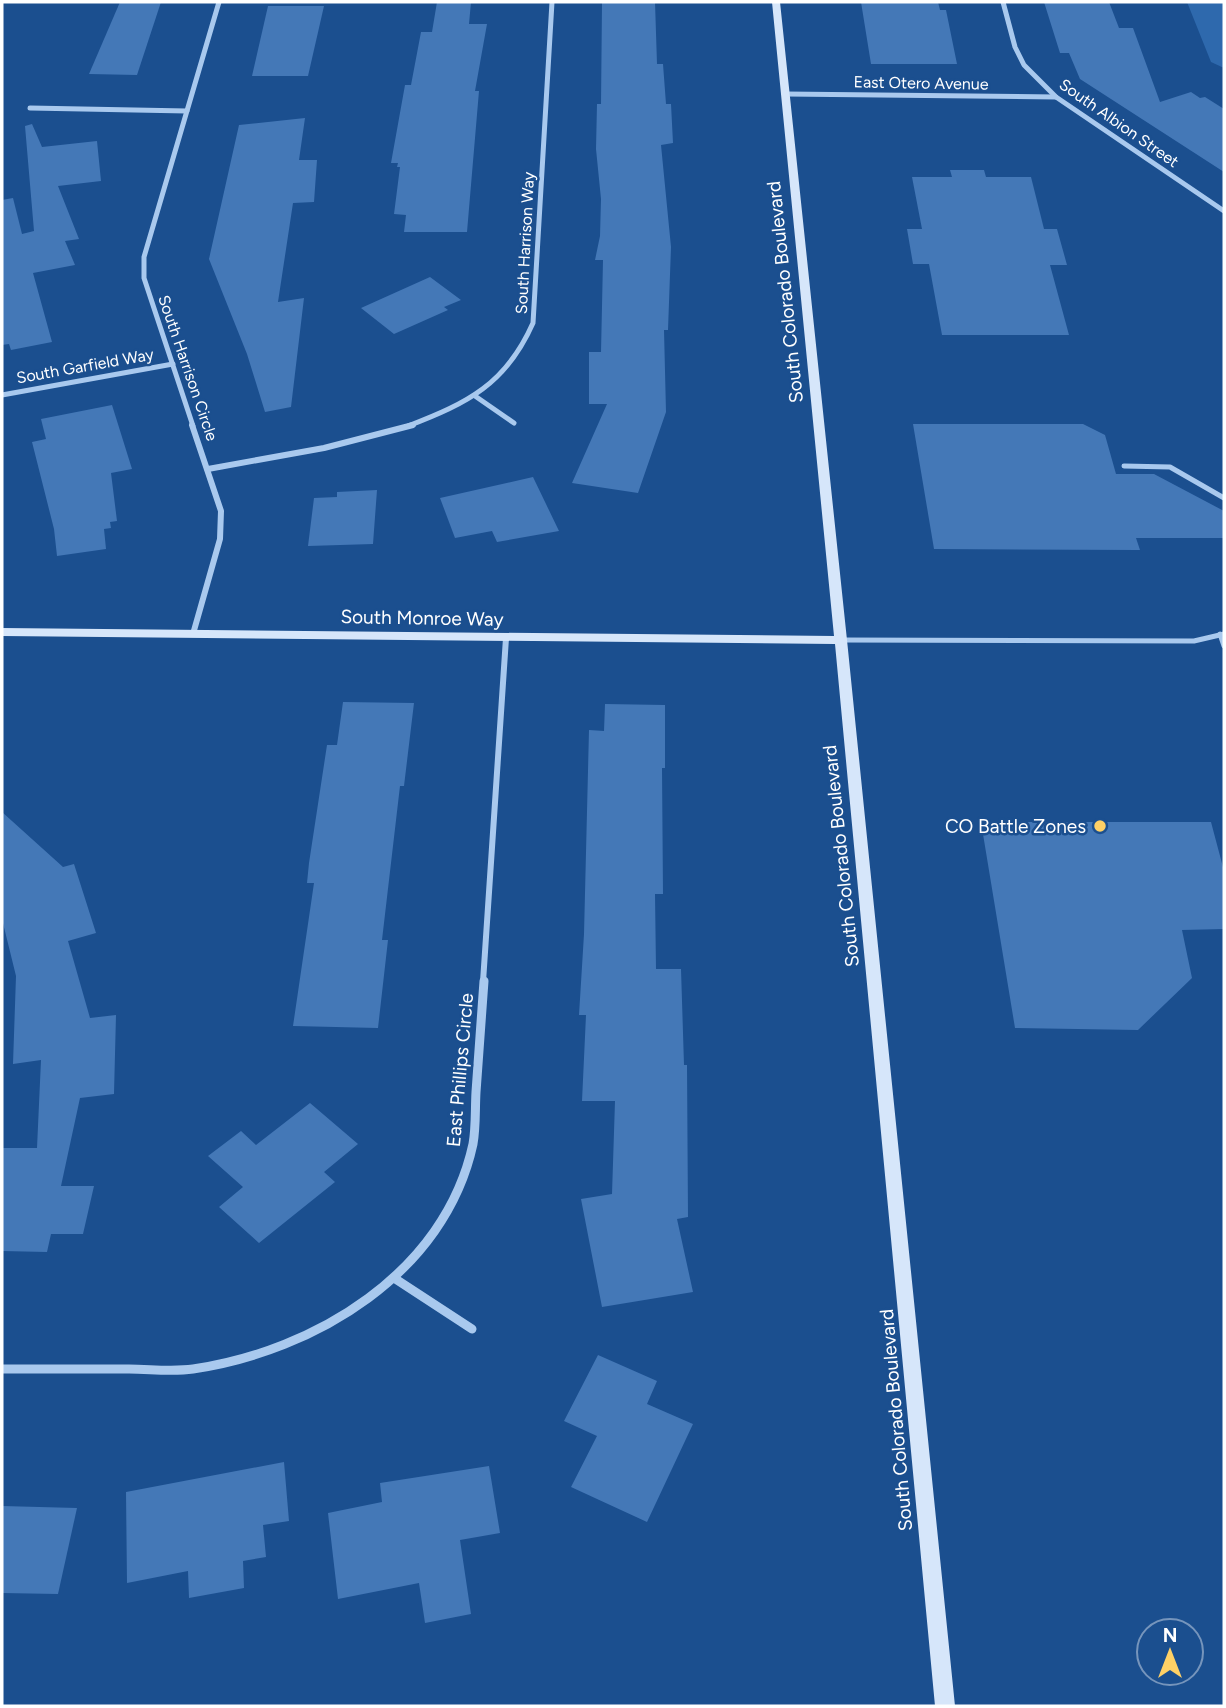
<svg xmlns="http://www.w3.org/2000/svg" width="1226" height="1708" font-family="Figtree,sans-serif">
  <style>
    .green { fill: #2e69ad }
    .building { fill: #4478b7 }
    .lines { fill: none; stroke-linecap: round; stroke-linejoin: round }
    .lane { stroke: #a9c9ee; stroke-width: 5 }
    .street-far2 { stroke: #a9c9ee; stroke-width: 5 }
    .street-far1 { stroke: #a9c9ee; stroke-width: 6 }
    .street { stroke: #a9c9ee; stroke-width: 9 }
    .secondary { fill: #d6e6fa; fill-rule: evenodd }
    .poi-dot { fill: #ffd166; stroke: #1b4f8f; stroke-width: 2.5 }
    .labels { text-anchor: middle; dominant-baseline: central; stroke-width: 5; stroke-linejoin: round; paint-order: stroke }
    .far-street-label { font-size: 16px; fill: #fff; stroke: #1b4f8f }
    .street-label { font-size: 19px; fill: #fff; stroke: #1b4f8f }
    .poi-label { font-size: 19px; fill: #fff; stroke: #1b4f8f; text-anchor: end }
  </style>
  <rect width="100%" height="100%" fill="#1b4f8f"/>
  <path class="green" d="M 1187,2 L 1224,2 L 1224,68 L 1211,62 Z"/>
  <g class="building">
    <path d="M 120,2 L 161,2 L 137,75 L 89,74 Z"/>
    <path d="M 437,2 L 471,2 L 469,24 L 487,24 L 475,91 L 479,91 L 467,232 L 404,232 L 406,215 L 394,214 L 400,167 L 397,167 L 398,163 L 391,163 L 405,85 L 411,85 L 421,32 L 432,32 Z"/>
    <path d="M 615,2 L 655,2 L 657,64 L 663,64 L 666,104 L 671,104 L 673,143 L 661,145 L 671,247 L 668,330 L 664,330 L 666,412 L 638,493 L 572,483 L 607,404 L 589,404 L 589,352 L 601,352 L 603,260 L 595,260 L 600,236 L 601,199 L 596,149 L 597,104 L 601,104 L 602,3 Z"/>
    <path d="M 861,2 L 938,2 L 940,10 L 946,10 L 957,64 L 871,64 Z"/>
    <path d="M 1044,2 L 1109,2 L 1119,28 L 1133,28 L 1160,102 L 1191,92 L 1200,98 L 1205,97 L 1224,109 L 1224,172 L 1080,79 L 1069,53 L 1060,53 Z"/>
    <path d="M 268,6 L 324,6 L 308,76 L 252,76 Z"/>
    <path d="M 305,118 L 299,160 L 317,160 L 314,202 L 293,203 L 278,302 L 304,298 L 291,407 L 265,412 L 247,354 L 209,259 L 239,125 Z"/>
    <path d="M 32,124 L 42,147 L 97,141 L 101,181 L 58,186 L 79,239 L 65,241 L 75,265 L 33,273 L 52,342 L 11,350 L 9,344 L 2,345 L 2,200 L 13,198 L 22,234 L 34,231 L 25,126 Z"/>
    <path d="M 950,170 L 984,170 L 986,177 L 1031,177 L 1044,229 L 1057,229 L 1067,265 L 1050,265 L 1069,335 L 942,335 L 929,264 L 913,264 L 907,229 L 922,229 L 912,177 L 952,177 Z"/>
    <path d="M 430,277 L 461,300 L 444,307 L 448,310 L 394,334 L 361,308 Z"/>
    <path d="M 112,405 L 132,469 L 111,473 L 117,521 L 110,522 L 111,528 L 104,529 L 106,549 L 57,556 L 54,529 L 32,442 L 46,439 L 41,419 Z"/>
    <path d="M 913,424 L 1083,424 L 1105,435 L 1116,474 L 1154,474 L 1224,511 L 1224,538 L 1136,538 L 1140,550 L 934,549 Z"/>
    <path d="M 533,477 L 559,531 L 497,542 L 492,531 L 455,538 L 440,498 Z"/>
    <path d="M 377,490 L 373,544 L 308,546 L 314,498 L 337,497 L 337,492 Z"/>
    <path d="M 343,702 L 414,703 L 404,786 L 400,786 L 382,940 L 388,940 L 378,1028 L 293,1026 L 314,883 L 307,883 L 309,863 L 327,745 L 337,745 Z"/>
    <path d="M 605,704 L 665,705 L 665,768 L 662,768 L 663,894 L 655,894 L 656,969 L 681,969 L 684,1065 L 687,1065 L 688,1217 L 677,1219 L 693,1292 L 602,1307 L 581,1199 L 612,1194 L 615,1101 L 582,1101 L 586,1015 L 579,1015 L 584,934 L 589,730 L 604,731 Z"/>
    <path d="M 2,812 L 63,867 L 74,864 L 96,933 L 68,941 L 90,1018 L 116,1015 L 114,1094 L 80,1098 L 61,1186 L 94,1186 L 83,1234 L 51,1234 L 47,1252 L 2,1251 L 2,1148 L 37,1148 L 41,1060 L 13,1064 L 16,976 L 2,919 Z"/>
    <path d="M 981,822 L 1211,822 L 1224,871 L 1224,929 L 1182,930 L 1192,978 L 1138,1030 L 1015,1028 Z"/>
    <path d="M 310,1103 L 358,1144 L 324,1172 L 335,1182 L 259,1243 L 219,1207 L 243,1187 L 208,1156 L 241,1131 L 256,1145 Z"/>
    <path d="M 598,1355 L 657,1381 L 647,1404 L 693,1424 L 647,1522 L 571,1487 L 597,1436 L 564,1421 Z"/>
    <path d="M 284,1462 L 289,1521 L 263,1525 L 266,1557 L 243,1561 L 244,1588 L 189,1598 L 188,1571 L 127,1583 L 126,1492 Z"/>
    <path d="M 489,1466 L 500,1533 L 460,1540 L 471,1614 L 425,1623 L 419,1583 L 338,1599 L 328,1513 L 382,1502 L 380,1483 Z"/>
    <path d="M 2,1506 L 77,1508 L 58,1594 L 2,1593 Z"/>
  </g>
  <g class="lines">
    <g class="lane">
      <path d="M 1124,466 L 1170,467 L 1224,498"/>
      <path d="M 1220,634 L 1224,646"/>
      <path d="M 841,640 L 1194,641 L 1224,634"/>
    </g>
    <g class="street-far2">
      <path d="M 1003,2 L 1015,47 L 1024,65 L 1056,97 L 1224,211"/>
      <path d="M 786,94 L 1056,97"/>
      <path d="M 30,108 L 187,111"/>
      <path d="M 2,395 L 173,364"/>
      <path d="M 475,396 L 514,423"/>
      <path d="M 193,426 L 144,278 L 144,257 L 219,2"/>
      <path d="M 408,426 C 468,403 506,384 533,323 L 552,2"/>
    </g>
    <g class="street-far1">
      <path d="M 192,425 L 221,511 L 220,539 L 193,634"/>
      <path d="M 208,469 L 324,448 L 413,425"/>
      <path d="M 483,982 L 506,638"/>
    </g>
    <g class="street">
      <path d="M 394,1278 L 472,1329"/>
      <path d="M 2,1369 C 44,1369 87,1369 129,1369 C 150,1369 172,1372 193,1369 C 315,1351 445,1273 473,1144 C 476,1128 475,1109 476,1092 C 479,1055 481,1018 484,981"/>
    </g>
    <path class="secondary" d="M 772,2 L 780,2 L 847,640 L 955,1706 L 935,1706 L 835,644 L 2,636 L 2,628 L 834,636 Z"/>
  </g>
  <circle class="poi-dot" cx="1100" cy="826" r="7"/>
  <g class="labels">
    <g class="far-street-label">
      <text transform="translate(921 83) rotate(1)">East Otero Avenue</text>
      <text transform="translate(1119 123) rotate(35)">South Albion Street</text>
      <text transform="translate(525 243) rotate(-87)">South Harrison Way</text>
      <text transform="translate(85 366) rotate(-10)">South Garfield Way</text>
      <text transform="translate(188 368) rotate(71)">South Harrison Circle</text>
    </g>
    <g class="street-label">
      <text transform="translate(785 292) rotate(-96)">South Colorado Boulevard</text>
      <text transform="translate(422 618) rotate(1)">South Monroe Way</text>
      <text transform="translate(841 856) rotate(-96)">South Colorado Boulevard</text>
      <text transform="translate(460 1070) rotate(-85)">East Phillips Circle</text>
      <text transform="translate(896 1420) rotate(-95)">South Colorado Boulevard</text>
    </g>
    <g class="poi-label">
      <text x="1086" y="826">CO Battle Zones</text>
    </g>
  </g>
  <rect width="1226" height="1708" fill="none" stroke="#ffffff" stroke-width="7"/>
  <g transform="translate(1170 1652)"><circle r="33" fill="#1b4f8f" stroke="#7695bc" stroke-width="2"/>
  <path d="M0-5L12 26L0 18L-12 26Z" fill="#ffd166"/>
  <text y="-10" font-size="19" font-weight="bold" text-anchor="middle" fill="#ffffff">N</text>
  </g>
</svg>
